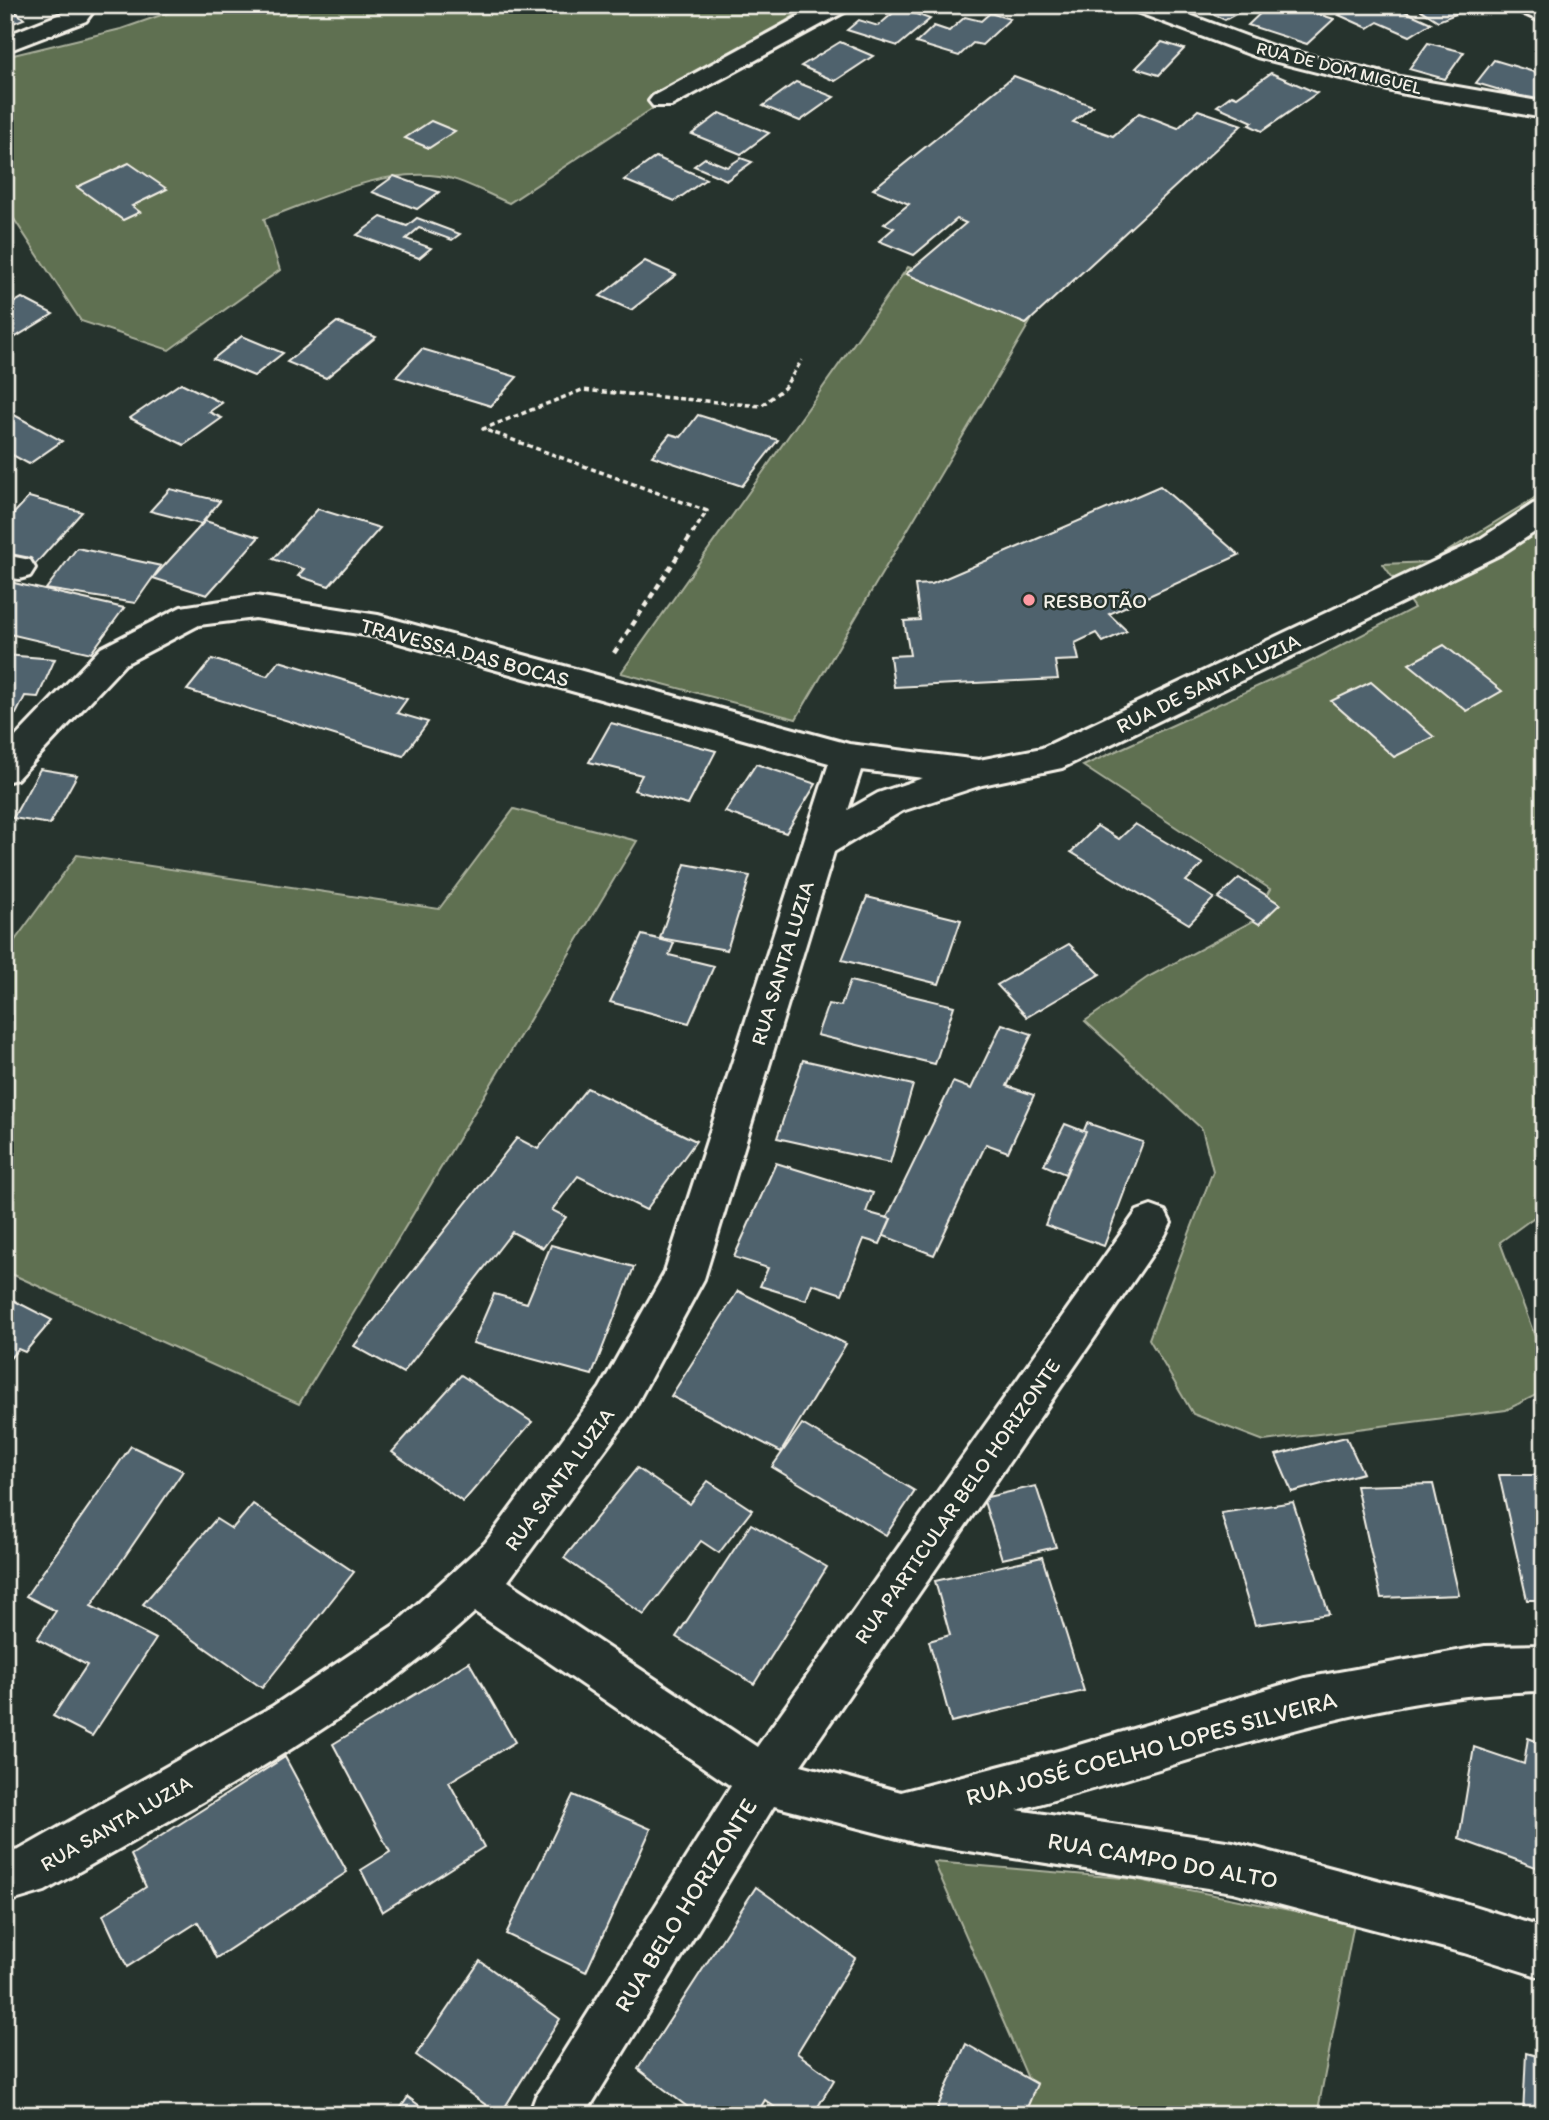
<svg xmlns="http://www.w3.org/2000/svg" width="1549" height="2120" font-family="Itim,sans-serif">
  <style>
    .green { fill: #5f6f51; stroke: #aab09c; stroke-width: 2 }
    .building { fill: #50626d; stroke: #f4f1e8; stroke-width: 2 }
    .lines { fill: none; stroke-linecap: round; stroke-linejoin: round }
    .minor-casing { stroke: #f4f1e8; stroke-width: 6 }
    .major-casing { stroke: #f4f1e8; stroke-width: 6 }
    .path-far1 { stroke: #f4f1e8; stroke-width: 3.5; stroke-dasharray: 5 3.5; stroke-linecap: butt }
    .path { stroke: #f4f1e8; stroke-width: 4.5; stroke-dasharray: 6 5; stroke-linecap: butt }
    .minor { fill: #26332d; fill-rule: evenodd }
    .major { fill: #26332d; fill-rule: evenodd }
    .poi-dot { fill: #ff9aa2; stroke: #26332d; stroke-width: 2.5 }
    .labels { text-anchor: middle; dominant-baseline: central; stroke-width: 5; stroke-linejoin: round; paint-order: stroke }
    .far-street-label { font-size: 18px; fill: #f4f1e8; stroke: #26332d }
    .poi-label { font-size: 21px; fill: #f4f1e8; stroke: #26332d; text-anchor: start }
    .street-label { font-size: 21px; fill: #f4f1e8; stroke: #26332d }
    .near-street-label { font-size: 24px; fill: #f4f1e8; stroke: #26332d }
  </style>
  <rect width="100%" height="100%" fill="#26332d"/>
  <filter id="ink" filterUnits="userSpaceOnUse"><feTurbulence type="fractalNoise" baseFrequency=".0143" numOctaves="2"/><feDisplacementMap in="SourceGraphic" scale="14" xChannelSelector="R" yChannelSelector="G"/><feConvolveMatrix kernelMatrix="1 2 1 2 8 2 1 2 1" color-interpolation-filters="sRGB"/></filter>
  <g filter="url(#ink)">
    <g class="green">
      <path d="M 190,5 L 810,5 L 509,203 C 487,194 462,179 439,176 C 380,168 318,200 264,219 L 280,270 L 169,350 L 81,321 L 14,219 L 5,213 L 5,57 L 121,29 Z"/>
      <path d="M 908,267 L 1033,317 L 796,719 L 621,673 Z"/>
      <path d="M 1544,490 L 1544,1210 L 1500,1242 L 1544,1361 L 1544,1391 L 1506,1410 L 1264,1441 L 1193,1414 L 1149,1339 L 1213,1171 L 1202,1129 L 1085,1021 L 1148,977 L 1253,921 L 1270,889 L 1083,766 L 1298,668 L 1414,608 L 1383,564 L 1430,562 L 1533,499 Z"/>
      <path d="M 514,809 L 637,841 L 299,1404 L 5,1271 L 5,954 L 77,855 L 439,909 Z"/>
      <path d="M 934,1862 L 1134,1879 L 1354,1923 L 1317,2115 L 1021,2115 L 1030,2083 Z"/>
    </g>
    <g class="building">
      <path d="M 5,5 L 8,5 L 24,19 L 5,26 Z"/>
      <path d="M 1193,5 L 1252,5 L 1225,20 Z"/>
      <path d="M 1269,5 L 1286,9 L 1291,5 L 1334,19 L 1307,44 L 1248,25 Z"/>
      <path d="M 1355,5 L 1391,5 L 1431,23 L 1410,36 L 1378,22 L 1368,28 L 1339,15 Z"/>
      <path d="M 1413,5 L 1474,5 L 1476,6 L 1438,21 Z"/>
      <path d="M 899,8 L 930,19 L 898,46 L 847,30 L 859,20 L 878,26 Z"/>
      <path d="M 990,13 L 1010,19 L 982,45 L 973,43 L 959,56 L 916,43 L 934,26 L 949,31 L 965,17 L 981,21 Z"/>
      <path d="M 840,42 L 873,56 L 835,81 L 801,66 Z"/>
      <path d="M 1162,42 L 1184,49 L 1159,75 L 1136,68 Z"/>
      <path d="M 1428,43 L 1464,52 L 1445,79 L 1409,69 Z"/>
      <path d="M 1494,60 L 1544,75 L 1544,103 L 1476,83 Z"/>
      <path d="M 1271,73 L 1317,93 L 1262,131 L 1249,125 L 1253,122 L 1217,106 L 1232,95 L 1237,97 Z"/>
      <path d="M 1014,76 L 1093,106 L 1073,122 L 1113,136 L 1139,113 L 1178,128 L 1198,110 L 1242,125 L 1026,324 L 906,274 L 966,223 L 957,219 L 914,255 L 879,241 L 894,228 L 884,224 L 909,204 L 873,189 Z"/>
      <path d="M 796,82 L 834,97 L 800,121 L 763,106 Z"/>
      <path d="M 720,113 L 769,133 L 741,154 L 692,134 Z"/>
      <path d="M 431,121 L 455,131 L 429,148 L 405,138 Z"/>
      <path d="M 656,157 L 706,179 L 675,201 L 624,180 Z"/>
      <path d="M 705,158 L 727,167 L 741,158 L 752,162 L 727,180 L 694,166 Z"/>
      <path d="M 129,163 L 167,189 L 132,206 L 140,212 L 123,220 L 77,187 Z"/>
      <path d="M 394,176 L 439,192 L 417,209 L 372,192 Z"/>
      <path d="M 381,217 L 407,226 L 417,218 L 460,234 L 452,240 L 419,228 L 406,239 L 431,248 L 419,258 L 357,235 Z"/>
      <path d="M 645,261 L 676,275 L 631,310 L 600,296 Z"/>
      <path d="M 22,298 L 53,314 L 9,341 L 5,339 L 5,308 Z"/>
      <path d="M 337,322 L 376,337 L 326,378 L 287,362 Z"/>
      <path d="M 242,336 L 283,353 L 254,376 L 213,359 Z"/>
      <path d="M 422,349 L 517,377 L 491,406 L 396,377 Z"/>
      <path d="M 181,383 L 222,403 L 209,412 L 222,418 L 184,445 L 130,418 Z"/>
      <path d="M 5,410 L 62,441 L 29,464 L 5,451 Z"/>
      <path d="M 698,415 L 778,440 L 742,486 L 652,456 L 670,434 L 681,437 Z"/>
      <path d="M 1160,486 L 1239,555 L 1109,614 L 1127,631 L 1103,642 L 1096,633 L 1075,643 L 1079,660 L 1055,661 L 1058,679 L 894,687 L 890,656 L 910,655 L 904,621 L 920,620 L 915,585 L 932,584 Z"/>
      <path d="M 170,489 L 220,501 L 201,524 L 150,511 Z"/>
      <path d="M 29,497 L 82,512 L 31,569 L 5,562 L 5,523 Z"/>
      <path d="M 318,509 L 380,528 L 329,586 L 298,576 L 304,569 L 273,559 Z"/>
      <path d="M 205,521 L 259,537 L 207,595 L 153,578 Z"/>
      <path d="M 77,548 L 161,566 L 135,603 L 46,589 Z"/>
      <path d="M 5,581 L 124,608 L 91,653 L 5,633 Z"/>
      <path d="M 1444,645 L 1502,691 L 1467,711 L 1409,664 Z"/>
      <path d="M 5,655 L 55,659 L 38,697 L 25,696 L 16,714 L 5,713 Z"/>
      <path d="M 212,659 L 267,676 L 279,661 L 407,699 L 397,713 L 428,722 L 403,756 L 187,690 Z"/>
      <path d="M 1371,682 L 1434,737 L 1394,757 L 1331,701 Z"/>
      <path d="M 611,723 L 716,751 L 688,805 L 634,790 L 642,775 L 589,762 Z"/>
      <path d="M 756,764 L 816,784 L 786,833 L 725,812 Z"/>
      <path d="M 40,769 L 77,775 L 50,824 L 13,818 Z"/>
      <path d="M 1135,824 L 1203,864 L 1186,881 L 1214,898 L 1189,924 L 1071,852 L 1097,826 L 1119,839 Z"/>
      <path d="M 685,864 L 750,876 L 727,950 L 660,938 Z"/>
      <path d="M 1239,878 L 1280,904 L 1259,924 L 1218,898 Z"/>
      <path d="M 867,897 L 961,920 L 939,984 L 842,960 Z"/>
      <path d="M 642,935 L 674,943 L 669,955 L 714,966 L 689,1023 L 610,1002 Z"/>
      <path d="M 1069,944 L 1100,974 L 1027,1017 L 997,985 Z"/>
      <path d="M 850,981 L 954,1006 L 935,1064 L 817,1035 L 828,1004 L 841,1006 Z"/>
      <path d="M 1002,1024 L 1032,1034 L 1007,1086 L 1034,1095 L 1008,1152 L 986,1144 L 934,1255 L 879,1234 L 953,1082 L 971,1089 Z"/>
      <path d="M 803,1060 L 913,1085 L 890,1163 L 777,1138 Z"/>
      <path d="M 587,1088 L 696,1141 L 646,1210 L 578,1176 L 552,1210 L 566,1217 L 543,1248 L 512,1232 L 403,1373 L 354,1346 L 517,1138 L 538,1149 Z"/>
      <path d="M 1087,1123 L 1143,1142 L 1104,1246 L 1045,1225 Z"/>
      <path d="M 1065,1124 L 1086,1132 L 1065,1174 L 1044,1165 Z"/>
      <path d="M 776,1163 L 873,1193 L 866,1212 L 891,1219 L 880,1244 L 864,1239 L 842,1294 L 812,1284 L 806,1300 L 760,1286 L 768,1268 L 734,1257 Z"/>
      <path d="M 551,1245 L 634,1267 L 592,1375 L 473,1343 L 494,1294 L 527,1303 Z"/>
      <path d="M 738,1291 L 846,1344 L 781,1452 L 671,1396 Z"/>
      <path d="M 5,1296 L 52,1320 L 25,1352 L 18,1349 L 5,1364 Z"/>
      <path d="M 461,1375 L 532,1422 L 463,1502 L 392,1452 Z"/>
      <path d="M 802,1424 L 915,1491 L 886,1535 L 772,1467 Z"/>
      <path d="M 1346,1437 L 1363,1473 L 1292,1492 L 1276,1455 Z"/>
      <path d="M 131,1446 L 183,1471 L 91,1606 L 156,1639 L 92,1736 L 53,1716 L 87,1665 L 37,1639 L 56,1611 L 26,1596 Z"/>
      <path d="M 637,1468 L 690,1504 L 708,1481 L 752,1510 L 719,1553 L 701,1541 L 644,1615 L 564,1558 Z"/>
      <path d="M 1499,1475 L 1544,1475 L 1544,1600 L 1527,1600 Z"/>
      <path d="M 1433,1484 L 1459,1595 L 1381,1598 L 1356,1486 Z"/>
      <path d="M 1036,1486 L 1056,1547 L 1002,1559 L 983,1498 Z"/>
      <path d="M 1293,1502 L 1329,1614 L 1255,1625 L 1221,1513 Z"/>
      <path d="M 253,1504 L 354,1572 L 262,1688 L 143,1604 L 216,1519 L 232,1529 Z"/>
      <path d="M 751,1524 L 827,1567 L 754,1684 L 676,1637 Z"/>
      <path d="M 1042,1557 L 1084,1691 L 951,1722 L 929,1641 L 950,1635 L 935,1581 Z"/>
      <path d="M 469,1662 L 515,1742 L 449,1782 L 484,1847 L 382,1912 L 361,1870 L 390,1852 L 333,1744 Z"/>
      <path d="M 1528,1738 L 1544,1744 L 1544,1870 L 1459,1839 L 1474,1747 L 1524,1764 Z"/>
      <path d="M 285,1757 L 347,1872 L 216,1958 L 198,1922 L 127,1967 L 103,1915 L 146,1887 L 131,1855 Z"/>
      <path d="M 573,1795 L 651,1829 L 586,1972 L 506,1934 Z"/>
      <path d="M 756,1887 L 855,1958 L 797,2053 L 834,2080 L 813,2115 L 785,2115 L 765,2100 L 756,2115 L 698,2115 L 638,2069 Z"/>
      <path d="M 480,1961 L 560,2019 L 500,2115 L 416,2055 Z"/>
      <path d="M 966,2044 L 1037,2084 L 1024,2115 L 934,2115 Z"/>
      <path d="M 1526,2053 L 1544,2058 L 1544,2115 L 1523,2115 Z"/>
      <path d="M 408,2097 L 432,2115 L 396,2115 Z"/>
    </g>
    <g class="lines">
      <defs>
        <g id="minor">
          <path d="M 73,5 L 98,5 L 86,21 L 5,52 L 5,36 L 68,11 Z"/>
          <path d="M 820,5 L 851,5 L 848,10 L 671,106 L 653,106 L 649,101 L 653,96 Z"/>
          <path d="M 1128,5 L 1163,5 L 1275,47 L 1400,77 L 1544,102 L 1544,118 L 1400,93 L 1257,57 L 1131,10 Z"/>
          <path d="M 1544,501 L 1544,526 L 1501,554 L 1062,768 L 982,785 L 902,811 L 834,852 L 704,1279 L 630,1416 L 508,1581 L 757,1747 L 1137,1211 L 1151,1206 L 1165,1211 L 1171,1223 L 1165,1235 L 801,1765 L 901,1792 L 1062,1750 L 1305,1678 L 1485,1646 L 1544,1645 L 1544,1691 C 1360,1694 1193,1764 1017,1810 L 1233,1842 L 1464,1903 L 1544,1928 L 1544,1978 L 1464,1953 L 1233,1892 L 917,1843 L 774,1806 L 585,2115 L 529,2115 L 536,2096 L 731,1786 L 475,1612 C 349,1728 192,1806 45,1891 L 5,1903 L 5,1853 L 19,1850 L 273,1706 L 394,1625 L 485,1543 L 600,1388 L 664,1274 L 829,763 L 378,637 L 255,618 L 199,625 L 125,664 L 17,779 L 5,782 L 5,748 L 101,648 L 181,607 L 255,596 L 378,615 L 849,744 L 979,760 L 1042,748 L 1479,540 L 1533,504 ZM 861,770 L 923,778 L 878,793 L 848,810 Z"/>
          <path d="M 5,555 L 30,560 L 35,568 L 30,576 L 19,579 L 5,577 Z"/>
        </g>
        <path id="major" d="M 1513,5 L 1544,6 L 1544,23 L 1516,10 Z"/>
      </defs>
      <use href="#minor" class="minor-casing"/>
      <use href="#major" class="major-casing"/>
      <path class="path-far1" d="M 693,533 L 707,511 L 483,429 L 582,390 L 761,406 L 784,388 L 802,360"/>
      <path class="path" d="M 614,653 L 694,531"/>
      <use href="#minor" class="minor"/>
      <use href="#major" class="major"/>
    </g>
  </g>
  <circle class="poi-dot" cx="1029" cy="600" r="7"/>
  <g class="labels">
    <g class="far-street-label">
      <text transform="translate(1339 68) rotate(14)">RUA DE DOM MIGUEL</text>
    </g>
    <g class="poi-label">
      <text x="1043" y="600">RESBOTÃO</text>
    </g>
    <g class="street-label">
      <text transform="translate(465 652) rotate(15)">TRAVESSA DAS BOCAS</text>
      <text transform="translate(1208 683) rotate(-26)">RUA DE SANTA LUZIA</text>
      <text transform="translate(782 963) rotate(-73)">RUA SANTA LUZIA</text>
      <text transform="translate(559 1479) rotate(-54)">RUA SANTA LUZIA</text>
      <text transform="translate(957 1501) rotate(-55)">RUA PARTICULAR BELO HORIZONTE</text>
      <text transform="translate(116 1823) rotate(-30)">RUA SANTA LUZIA</text>
    </g>
    <g class="near-street-label">
      <text transform="translate(1151 1748) rotate(-15)">RUA JOSÉ COELHO LOPES SILVEIRA</text>
      <text transform="translate(1163 1860) rotate(10)">RUA CAMPO DO ALTO</text>
      <text transform="translate(685 1905) rotate(-58)">RUA BELO HORIZONTE</text>
    </g>
  </g>
  <rect width="1549" height="2120" fill="none" stroke="#26332d" stroke-width="28"/>
  <rect x="14" y="14" width="1521" height="2092" fill="none" stroke="#f4f1e8" stroke-width="2.5" filter="url(#ink)"/>
</svg>
